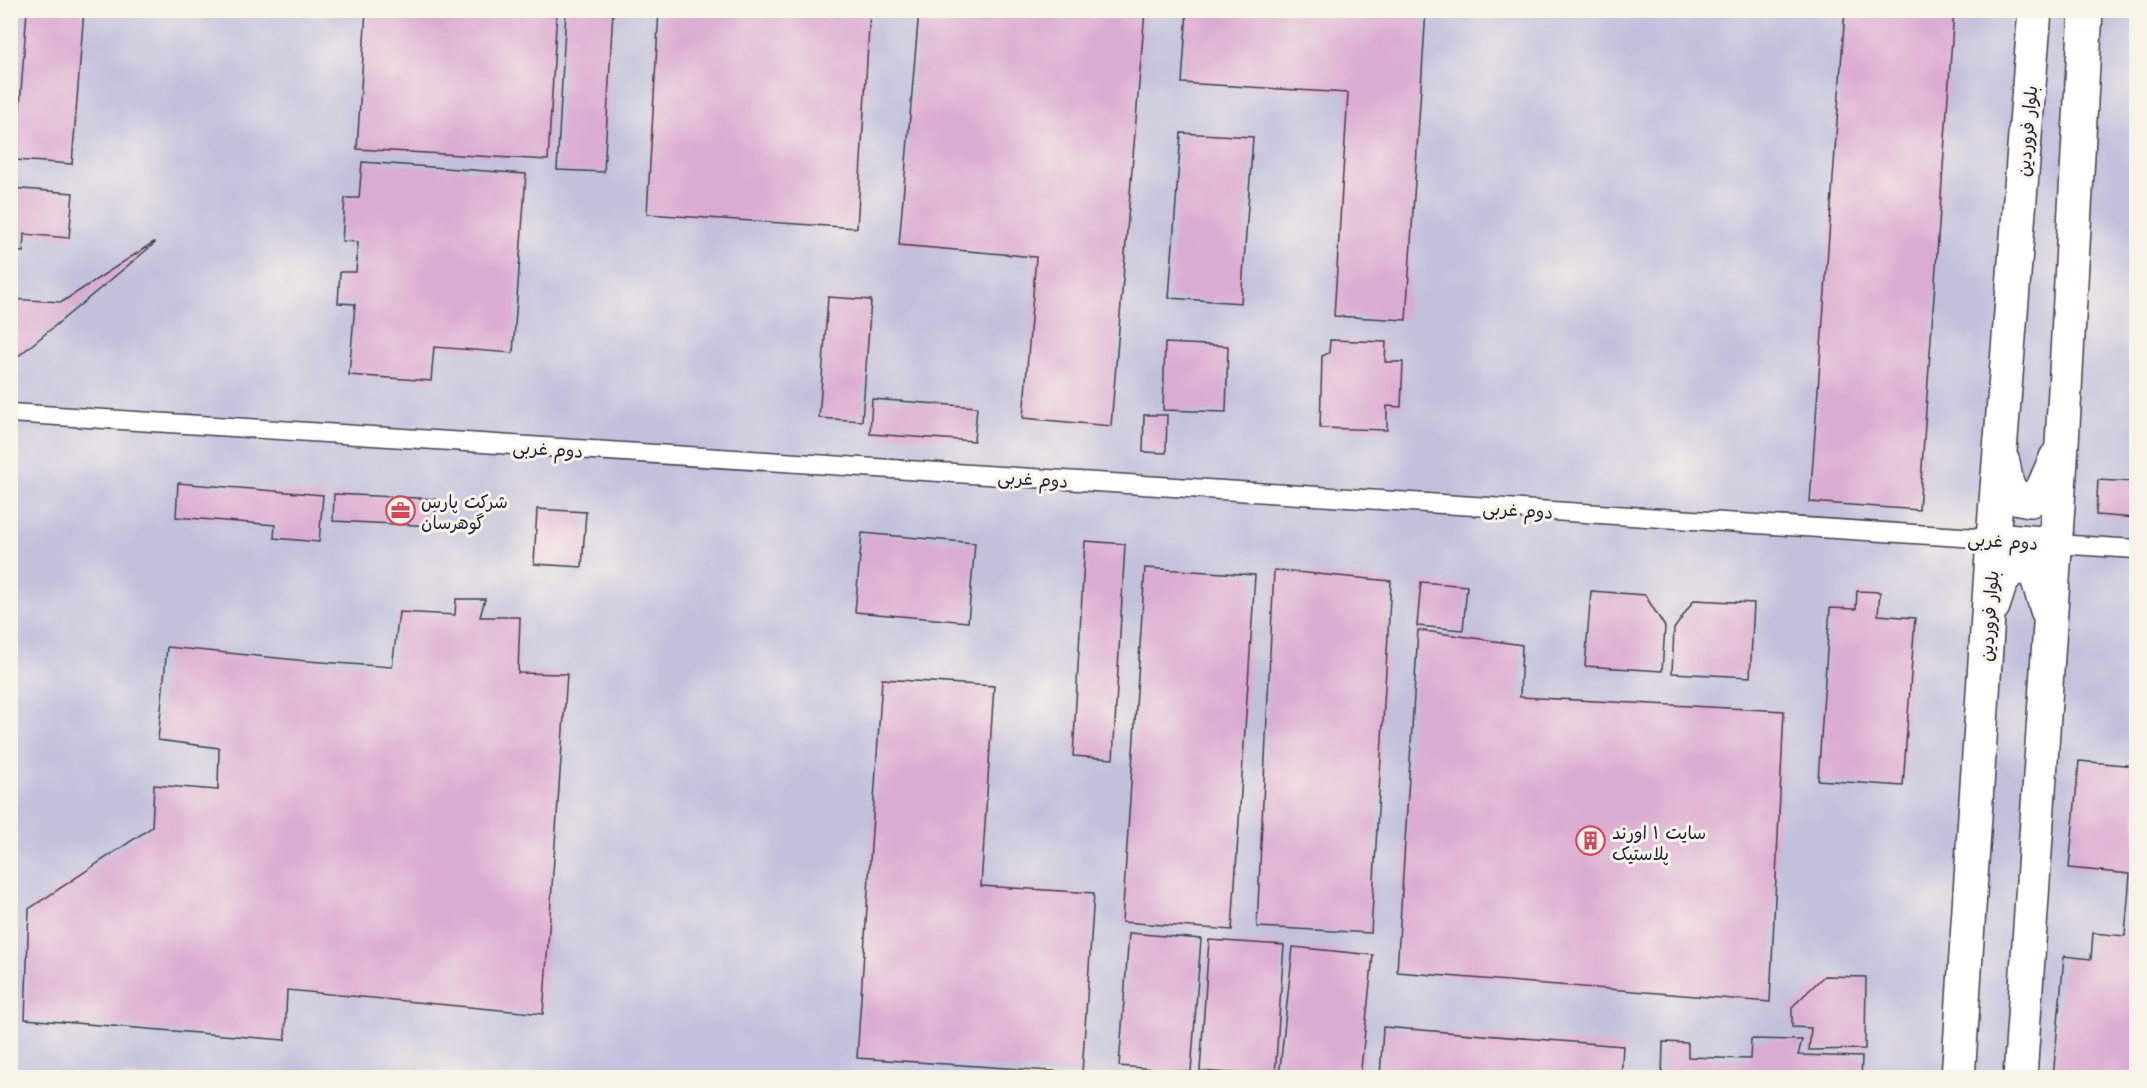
<svg xmlns="http://www.w3.org/2000/svg" width="2147" height="1088" font-family="'Playpen Sans','Playpen Sans Arabic',sans-serif">
  <style>
    .industrial { fill: #c2c1dc }
    .building { fill: #dbacd1 }
    .lines { fill: none; stroke-linecap: round; stroke-linejoin: round }
    .lane-casing { stroke: #413f4f; stroke-width: 21 }
    .secondary-casing { stroke: #413f4f; stroke-width: 36 }
    .lane { stroke: #fff; stroke-width: 18 }
    .secondary { stroke: #fff; stroke-width: 33 }
    .labels { text-anchor: middle; dominant-baseline: central; stroke-width: 6; stroke-linejoin: round; paint-order: stroke }
    .street-label { font-size: 18px; fill: #22223b; stroke: #f7f3e8 }
    .poi-label { font-size: 18px; fill: #22223b; stroke: #f7f3e8; text-anchor: start }
  </style>
  <rect width="100%" height="100%" fill="#f7f3e8"/>
  <filter id="ink" filterUnits="userSpaceOnUse"><feTurbulence type="fractalNoise" baseFrequency=".0167" numOctaves="2"/><feDisplacementMap in="SourceGraphic" scale="12" xChannelSelector="R" yChannelSelector="G"/><feConvolveMatrix kernelMatrix="1 2 1 2 8 2 1 2 1" color-interpolation-filters="sRGB"/></filter>
  <filter id="wash" filterUnits="userSpaceOnUse"><feTurbulence type="fractalNoise" baseFrequency=".008" numOctaves="4" result="noise"/><feDisplacementMap in="SourceGraphic" scale="24" xChannelSelector="R" yChannelSelector="G"/><feGaussianBlur stdDeviation="1.35" result="paint"/><feColorMatrix in="noise" values="0 0 0 0 0 0 0 0 0 0 0 0 0 0 0 0 0 1.4 0 .05"/><feComposite in="paint" operator="in"/></filter>
  <g filter="url(#wash)">
    <rect width="100%" height="100%" fill="#eee2c3"/>
    <rect class="industrial" x="11" y="11" width="2125" height="1066"/>
    <g id="blocks">
      <g class="building">
        <path d="M 27,10 L 84,10 L 72,164 L 16,160 Z"/>
        <path d="M 366,10 L 557,10 L 548,160 L 357,149 Z"/>
        <path d="M 566,10 L 613,10 L 604,172 L 557,170 Z"/>
        <path d="M 659,10 L 870,10 L 857,228 L 647,214 Z"/>
        <path d="M 919,10 L 1145,10 L 1111,426 L 1023,418 L 1036,257 L 899,245 Z"/>
        <path d="M 1187,10 L 1426,10 L 1406,320 L 1334,316 L 1348,93 L 1182,83 Z"/>
        <path d="M 1845,10 L 1954,10 L 1919,510 L 1810,502 Z"/>
        <path d="M 1181,133 L 1253,137 L 1241,303 L 1169,298 Z"/>
        <path d="M 362,162 L 526,174 L 513,353 L 434,347 L 431,381 L 349,375 L 355,304 L 338,303 L 340,272 L 356,272 L 358,242 L 342,241 L 345,198 L 359,198 Z"/>
        <path d="M 10,188 L 73,193 L 69,238 L 24,234 L 23,252 L 10,251 Z"/>
        <path d="M 154,242 L 155,243 L 10,363 L 10,299 L 62,302 Z"/>
        <path d="M 828,297 L 871,300 L 862,421 L 819,418 Z"/>
        <path d="M 1330,340 L 1386,342 L 1385,362 L 1403,362 L 1401,407 L 1387,406 L 1387,430 L 1320,428 L 1322,356 L 1329,353 Z"/>
        <path d="M 1165,343 L 1228,346 L 1226,412 L 1163,410 Z"/>
        <path d="M 872,399 L 977,407 L 974,441 L 870,434 Z"/>
        <path d="M 1144,415 L 1167,415 L 1166,453 L 1143,452 Z"/>
        <path d="M 2098,480 L 2136,482 L 2136,518 L 2096,515 Z"/>
        <path d="M 178,483 L 323,495 L 319,542 L 274,538 L 275,525 L 176,517 Z"/>
        <path d="M 334,494 L 436,499 L 435,526 L 333,521 Z"/>
        <path d="M 537,509 L 586,512 L 582,567 L 534,564 Z"/>
        <path d="M 862,533 L 975,543 L 968,622 L 855,612 Z"/>
        <path d="M 1085,541 L 1125,544 L 1113,759 L 1073,756 Z"/>
        <path d="M 1145,568 L 1255,575 L 1232,930 L 1122,922 Z"/>
        <path d="M 1274,570 L 1391,581 L 1371,933 L 1257,927 Z"/>
        <path d="M 1421,582 L 1467,586 L 1463,630 L 1417,626 Z"/>
        <path d="M 1591,591 L 1645,595 L 1665,627 L 1662,671 L 1585,666 Z"/>
        <path d="M 1857,591 L 1880,592 L 1878,615 L 1915,618 L 1903,786 L 1818,780 L 1830,608 L 1856,609 Z"/>
        <path d="M 456,599 L 485,599 L 480,617 L 520,617 L 518,673 L 567,674 L 543,1014 L 287,990 L 285,1040 L 25,1019 L 29,909 L 152,827 L 154,785 L 218,790 L 219,748 L 158,740 L 167,647 L 307,661 L 392,667 L 399,612 L 455,615 Z"/>
        <path d="M 1694,600 L 1754,603 L 1750,677 L 1672,673 L 1674,629 Z"/>
        <path d="M 1418,630 L 1522,645 L 1520,697 L 1784,711 L 1770,1002 L 1397,972 Z"/>
        <path d="M 882,679 L 994,686 L 981,886 L 1094,893 L 1082,1073 L 857,1058 Z"/>
        <path d="M 2079,761 L 2136,766 L 2136,1078 L 2053,1078 L 2064,956 L 2091,959 L 2093,933 L 2125,936 L 2130,874 L 2069,868 Z"/>
        <path d="M 1129,933 L 1201,939 L 1191,1072 L 1119,1066 Z"/>
        <path d="M 1209,940 L 1284,945 L 1275,1076 L 1200,1071 Z"/>
        <path d="M 1293,947 L 1373,955 L 1360,1078 L 1279,1078 Z"/>
        <path d="M 1824,976 L 1866,977 L 1865,1049 L 1809,1050 L 1811,1028 L 1792,1027 L 1792,1007 Z"/>
        <path d="M 1383,1027 L 1623,1046 L 1621,1078 L 1380,1078 Z"/>
        <path d="M 1751,1039 L 1802,1040 L 1798,1055 L 1862,1057 L 1861,1078 L 1662,1078 L 1663,1042 L 1688,1043 L 1688,1057 L 1750,1059 Z"/>
      </g>
    </g>
  </g>
  <g filter="url(#ink)">
    <use href="#blocks" fill-opacity="0" stroke="#413f4f" stroke-width="1.5"/>
    <g class="lines">
      <defs>
        <g id="lane">
          <path d="M 10,413 L 1993,539"/>
          <path d="M 2055,544 L 2136,549"/>
        </g>
        <g id="secondary">
          <path d="M 2003,462 L 2007,485 L 2015,497 L 2030,500 L 2042,490 L 2056,458"/>
          <path d="M 1993,539 L 2055,544"/>
          <path d="M 1993,606 L 2000,585 L 2009,570 L 2023,567 L 2036,574 L 2047,610"/>
          <path d="M 1958,1078 L 1993,539 L 2035,10"/>
          <path d="M 2020,1078 L 2062,444 L 2086,10"/>
        </g>
      </defs>
      <use href="#lane" class="lane-casing"/>
      <use href="#secondary" class="secondary-casing"/>
      <use href="#lane" class="lane"/>
      <use href="#secondary" class="secondary"/>
    </g>
  </g>
  <defs>
    <symbol id="office-ring" viewBox="-11 -11 22 22"><circle r="9.5" fill="#f7f3e8" stroke="#d1495b" stroke-width="1.5"/><path d="M-6-3h4V-5.5h4V-3h4V5H-6ZM-1-4.5V-3h2v-1.5ZM-6 0V1H6V0Z" fill="#d1495b"/></symbol>
    <symbol id="building-ring" viewBox="-11 -11 22 22"><circle r="9.5" fill="#f7f3e8" stroke="#d1495b" stroke-width="1.5"/><path d="M-4-6H4V6H1V3H-1V6H-4ZM-2.5-4.3h1.7v1.8h-1.7ZM.8-4.3h1.7v1.8H.8ZM-2.5-1h1.7V.8h-1.7ZM.8-1h1.7V.8H.8Z" fill="#d1495b"/></symbol>
  </defs>
  <g fill-rule="evenodd">
    <use href="#office-ring" x="384" y="494" width="33" height="33"/>
    <use href="#building-ring" x="1574" y="824" width="33" height="33"/>
  </g>
  <g class="labels">
    <g class="street-label">
      <text transform="translate(2026 131) rotate(-85)">بلوار فروردین</text>
      <text transform="translate(548 448) rotate(4)">دوم غربی</text>
      <text transform="translate(1033 478) rotate(4)">دوم غربی</text>
      <text transform="translate(1518 509) rotate(4)">دوم غربی</text>
      <text transform="translate(2003 540) rotate(4)">دوم غربی</text>
      <text transform="translate(1988 616) rotate(-86)">بلوار فروردین</text>
    </g>
    <g class="poi-label">
      <text x="421" y="500">شرکت پارس<tspan x="421" dy="21">گوهرسان</tspan></text>
      <text x="1612" y="831">سایت ۱ اورند<tspan x="1612" dy="21">پلاستیک</tspan></text>
    </g>
  </g>
  <rect width="2147" height="1088" fill="none" stroke="#f7f3e8" stroke-width="36"/>
</svg>
